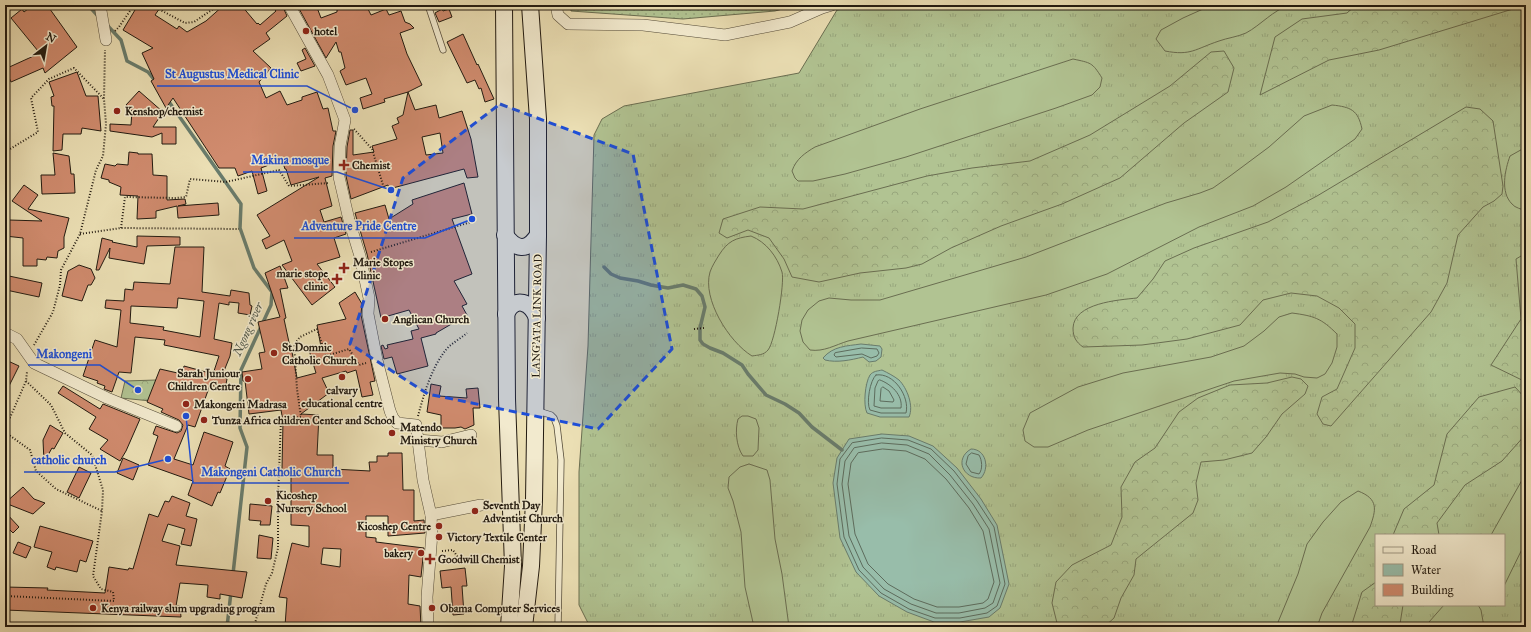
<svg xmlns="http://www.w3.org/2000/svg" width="1531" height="632" font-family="'IM FELL Great Primer',serif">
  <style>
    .grass { fill: url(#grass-tufts); stroke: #6a6e51; fill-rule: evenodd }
    .forest { fill: url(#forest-crowns); stroke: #6a6e51 }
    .garden { fill: url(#garden-dots); stroke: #6a6e51 }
    .pitch { fill: #b1c392; stroke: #6a6e51 }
    .water { fill: #98bdaa; stroke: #697c6c }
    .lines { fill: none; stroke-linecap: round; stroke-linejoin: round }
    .shore { stroke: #5d6c5d; stroke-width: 1 }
    .stream { stroke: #697c6c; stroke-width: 3.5 }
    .building { fill: #d08b6e; stroke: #221a10; fill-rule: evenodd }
    .lane-casing { stroke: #544b39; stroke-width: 7 }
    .street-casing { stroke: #544b39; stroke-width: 12 }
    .secondary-casing { stroke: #221a10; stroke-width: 18 }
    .path { stroke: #221a10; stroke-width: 2; stroke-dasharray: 1 2; stroke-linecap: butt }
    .lane { stroke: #f2eace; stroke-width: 5.5 }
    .street { stroke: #f2eace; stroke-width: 11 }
    .secondary { stroke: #f2eace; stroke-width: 16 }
    .marked { fill: #1d4ed8; fill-opacity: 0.2; stroke: #1d4ed8; stroke-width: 3; stroke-dasharray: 8 5; stroke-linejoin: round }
    .poi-dot { fill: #8f2418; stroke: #f2eace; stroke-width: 1.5 }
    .labels { text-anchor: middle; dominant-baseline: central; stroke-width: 3; stroke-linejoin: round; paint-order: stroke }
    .poi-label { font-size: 11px; font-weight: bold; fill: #221a10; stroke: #f2eace; text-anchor: start }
    .street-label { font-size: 11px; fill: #221a10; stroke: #f2eace }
    .water-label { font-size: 12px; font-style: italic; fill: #4b5346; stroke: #f2eace }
    .leader { fill: none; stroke: #1d4ed8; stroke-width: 1.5 }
    .callout-dot { fill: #1d4ed8; stroke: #f2eace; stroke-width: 1.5 }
    .callout-label { font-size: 12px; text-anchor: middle; font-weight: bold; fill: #1d4ed8; stroke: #f2eace; stroke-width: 3; stroke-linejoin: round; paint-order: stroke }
  </style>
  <defs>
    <pattern id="grass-tufts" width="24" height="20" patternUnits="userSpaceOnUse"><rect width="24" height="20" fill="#b1c392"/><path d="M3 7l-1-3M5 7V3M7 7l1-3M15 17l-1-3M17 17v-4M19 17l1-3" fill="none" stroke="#98a77d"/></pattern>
    <pattern id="forest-crowns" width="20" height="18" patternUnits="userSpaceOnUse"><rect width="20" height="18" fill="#b1c392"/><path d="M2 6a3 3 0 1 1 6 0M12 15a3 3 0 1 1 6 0" fill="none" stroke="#98a77d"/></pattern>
    <pattern id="garden-dots" width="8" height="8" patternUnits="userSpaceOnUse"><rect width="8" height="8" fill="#b1c392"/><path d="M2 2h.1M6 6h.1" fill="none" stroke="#98a77d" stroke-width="1.8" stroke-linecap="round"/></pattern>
  </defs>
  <rect width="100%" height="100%" fill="#ebdfb4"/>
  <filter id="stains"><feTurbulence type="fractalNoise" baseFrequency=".005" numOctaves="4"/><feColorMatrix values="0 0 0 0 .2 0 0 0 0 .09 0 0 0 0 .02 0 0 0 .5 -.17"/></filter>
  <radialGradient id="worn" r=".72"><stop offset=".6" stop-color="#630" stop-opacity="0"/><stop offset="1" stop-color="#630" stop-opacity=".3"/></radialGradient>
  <path class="grass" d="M 869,5 L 1014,5 L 1024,8 L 1049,5 L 1526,5 L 1526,627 L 590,627 L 579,605 L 579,472 L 588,346 L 594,135 L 602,119 L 624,106 L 799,73 L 837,10 ZM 1376,535 L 1504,535 L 1504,605 L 1376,605 Z"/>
  <g class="forest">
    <path d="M 1356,5 L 1526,5 L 1379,50 L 1329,60 L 1260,95 L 1275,37 L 1302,19 L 1347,13 Z"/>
    <path d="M 1224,51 L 1234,68 L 1228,92 L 1184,123 L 1120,178 L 1062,204 L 1001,226 L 951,248 L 922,264 L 906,268 L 860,273 L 819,282 L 792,277 L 784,259 L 769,238 L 748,230 L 727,238 L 719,233 L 723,219 L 760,207 L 803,209 L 927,176 L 972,168 L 1030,161 L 1090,135 L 1170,86 L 1211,52 Z"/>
    <path d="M 1466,107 L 1480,109 L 1493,121 L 1503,186 L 1502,194 L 1494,201 L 1483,207 L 1458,235 L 1447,283 L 1431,312 L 1331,426 L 1323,424 L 1317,414 L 1322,397 L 1337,389 L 1355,348 L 1355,324 L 1339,308 L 1317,296 L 1291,293 L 1263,300 L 1240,325 L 1187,339 L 1142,345 L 1083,347 C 1076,342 1073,337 1073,328 C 1074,303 1118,300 1137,298 L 1153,279 L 1165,261 L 1194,248 L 1268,222 L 1317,196 Z"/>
    <path d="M 1526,253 L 1526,382 L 1491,365 L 1521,319 L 1516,259 Z"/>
    <path d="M 1292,377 L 1301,379 L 1308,386 L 1305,394 L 1282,414 L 1266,437 L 1252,453 L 1224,460 L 1201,462 L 1196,483 L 1198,500 L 1193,513 L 1136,559 L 1134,575 L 1121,598 L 1114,618 L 1104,627 L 1058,627 L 1052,603 L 1056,582 L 1072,565 L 1111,545 L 1122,517 L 1121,487 L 1135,462 L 1155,448 L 1179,412 L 1198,398 L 1230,385 L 1267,383 Z"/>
    <path d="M 156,380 L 151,401 L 121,398 L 125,381 Z"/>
    <path d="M 1515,387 L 1526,399 L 1526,434 L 1502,461 L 1465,485 L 1437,523 L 1439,535 L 1393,535 L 1404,509 L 1434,485 L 1447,434 L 1479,397 Z"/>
    <path d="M 1376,582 L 1376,605 L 1403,605 L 1400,624 L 1398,627 L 1351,627 L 1362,592 Z"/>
  </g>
  <path class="garden" d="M 571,5 L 797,5 L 775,11 L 683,19 L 571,11 Z"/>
  <g class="pitch">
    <path d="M 1212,5 L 1290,5 C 1273,10 1261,25 1246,33 C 1237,37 1227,38 1219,41 C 1195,49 1191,56 1165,51 L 1156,39 L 1161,30 L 1183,18 Z"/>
    <path d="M 1073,59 C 1091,63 1092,62 1102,78 L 1100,87 L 1092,95 L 1056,108 L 906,157 L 845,174 L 813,181 L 798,181 L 795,178 L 792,171 C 796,159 805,153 815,147 L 920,109 Z"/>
    <path d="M 1332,105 C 1351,107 1358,110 1362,129 L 1355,139 L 1286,187 L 1253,206 L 1199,227 L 1107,274 L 1046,295 L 848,341 C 835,345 824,352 810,350 L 803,342 L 800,331 L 802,320 L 808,310 L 819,301 L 829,298 L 851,300 L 880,300 L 1026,257 L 1166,203 L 1200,193 L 1213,188 L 1230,176 L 1269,147 L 1304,116 Z"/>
    <path d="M 1526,147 L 1526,211 C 1522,209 1515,208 1512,204 C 1500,192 1505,170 1510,156 Z"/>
    <path d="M 751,236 C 766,242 777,256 782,272 C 785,282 775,342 768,350 C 764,355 758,355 752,356 C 729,342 702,299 710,272 C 712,266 716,260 719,255 C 728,241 735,238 751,236 Z"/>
    <path d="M 1292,313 C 1314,316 1321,318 1337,334 L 1337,347 L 1332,363 L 1325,374 L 1317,378 L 1304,377 L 1295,374 L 1280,373 L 1234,381 L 1088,430 L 1048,447 L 1034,447 L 1025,441 L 1023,430 L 1030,413 L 1078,387 L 1123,373 L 1211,357 L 1244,346 L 1264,331 L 1279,317 Z"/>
    <path d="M 742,416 L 748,416 L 756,419 L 759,428 L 758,450 L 753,456 L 743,456 C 736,446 735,430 738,419 Z"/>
    <path d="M 749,464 L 767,470 L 770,480 L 775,539 L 782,574 L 789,627 L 754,627 L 745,587 L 741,532 L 733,501 L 728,488 L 729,477 L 740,467 Z"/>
    <path d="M 1526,473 L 1526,541 L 1504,586 L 1504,535 L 1491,535 Z"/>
    <path d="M 1358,491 C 1379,499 1376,510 1370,527 L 1322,613 L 1317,627 L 1276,627 L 1298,574 L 1307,544 L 1323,522 L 1341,502 Z"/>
    <path d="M 1444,605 L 1478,605 L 1481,610 L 1484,627 L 1427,627 L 1429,622 Z"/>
  </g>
  <g class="water">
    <path d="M 861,344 L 880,346 L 882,349 L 881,357 L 876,361 L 869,362 L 863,357 C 851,360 837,363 825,360 L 823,358 C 833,346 847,346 861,344 Z"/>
    <path d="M 882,370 C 888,373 894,376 899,380 C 907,388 914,406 909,417 L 880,417 L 867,413 C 863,405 865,383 870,375 C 873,371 878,371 882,370 Z"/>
    <path d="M 882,434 L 909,436 L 933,446 L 957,468 L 981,499 L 997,525 L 1009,584 L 1000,608 L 989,617 L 960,622 L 934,622 L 907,612 L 879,596 L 856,572 L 840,538 L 833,483 L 837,458 L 849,439 Z"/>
    <path d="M 971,449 C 986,449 990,468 981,478 C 963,479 954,459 971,449 Z"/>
  </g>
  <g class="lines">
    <g class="shore">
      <path d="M 862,348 L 877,349 L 879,353 L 877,356 L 871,358 L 862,354 L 836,357 L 834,355 L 835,353 Z"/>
      <path d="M 876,375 C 894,372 910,397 906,413 L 881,413 L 870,410 C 866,403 870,380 876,375 Z"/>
      <path d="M 880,380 C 891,384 903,395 901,408 L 881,408 L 874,406 L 875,388 L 878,381 Z"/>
      <path d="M 883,387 L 889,391 L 894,400 L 893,402 L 880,401 L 881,389 Z"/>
      <path d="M 882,438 L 908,440 L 931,449 L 954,471 L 977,501 L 994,527 L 1005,584 L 997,606 L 987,613 L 960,618 L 935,618 L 909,609 L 881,593 L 859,570 L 844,537 L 837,484 L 840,459 L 852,443 Z"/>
      <path d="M 882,443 L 907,445 L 929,454 L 950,475 L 973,504 L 989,529 L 1000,583 L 993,603 L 985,608 L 959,613 L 936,613 L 911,604 L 884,589 L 863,567 L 849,536 L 842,484 L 845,461 L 854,448 Z"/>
      <path d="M 883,449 L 906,451 L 925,459 L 946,479 L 969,508 L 983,531 L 994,582 L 988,599 L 983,603 L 959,607 L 937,607 L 914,599 L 888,584 L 868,564 L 855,534 L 848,484 L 851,463 L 858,453 Z"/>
      <path d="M 972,453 L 979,455 C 982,460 983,469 979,474 L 971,472 L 966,464 L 968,456 Z"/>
    </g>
    <g class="stream">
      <path d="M 88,5 L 98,16"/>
      <path d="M 107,25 L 121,40 L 127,61 L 148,72 L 156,82"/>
      <path d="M 167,99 L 241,204 L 240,228 L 254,268 L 272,292 L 271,305 L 241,370 L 240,428 L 247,447 L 233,574"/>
      <path d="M 604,267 L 611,274 L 620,278 L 638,281 L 651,285 L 668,288 L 683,285 L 696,289 L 702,296 L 705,307 L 700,328 L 700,340 L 703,344 L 710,348 L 723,353 L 742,365 L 748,374 L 766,395 L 785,404 L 799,413 L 812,427 L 842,450"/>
      <path d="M 227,627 L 231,592"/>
    </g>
  </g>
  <g class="building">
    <path d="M 33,5 L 47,5 L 77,47 L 45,73 L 43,68 L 11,82 L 5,69 L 38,54 L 36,52 L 38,51 L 11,18 L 22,9 L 24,12 Z"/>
    <path d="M 138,5 L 162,5 L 155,15 L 177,29 L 179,26 L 187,32 L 206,21 L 224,5 L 241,5 L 257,24 L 258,23 L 260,25 L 276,11 L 271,5 L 282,5 L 287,16 L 266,33 L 270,39 L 253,51 L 271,68 L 259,82 L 266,98 L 280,91 L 287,105 L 302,100 L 302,97 L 317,92 L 323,109 L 328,108 L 333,131 L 336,131 L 333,146 L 332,176 L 325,178 L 332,206 L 320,210 L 324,222 L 341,217 L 346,234 L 334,238 L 340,257 L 317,264 L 335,287 L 312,305 L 282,265 L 292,261 L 284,240 L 266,249 L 262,240 L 270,236 L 257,215 L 319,177 L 291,185 L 286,169 L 285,169 L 282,160 L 261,168 L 267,191 L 258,194 L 252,171 L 238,176 L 235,168 L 219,168 L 173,98 L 166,108 L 151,81 L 154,79 L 142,53 L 153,48 L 123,30 Z"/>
    <path d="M 297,5 L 316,5 L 321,18 L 337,12 L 337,10 L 353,5 L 353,8 L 361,5 L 366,5 L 371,15 L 386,9 L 389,15 L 401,11 L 405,22 L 410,24 L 414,28 L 400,33 L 407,54 L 422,85 L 408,92 L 415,110 L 436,105 L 439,118 L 462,111 L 471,139 L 478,177 L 467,178 L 464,169 L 389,189 L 388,185 L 351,199 L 346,176 L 347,147 L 350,130 L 353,130 L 353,155 L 374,152 L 372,146 L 397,139 L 392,126 L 399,123 L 397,118 L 403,115 L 408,92 L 384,99 L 385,102 L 363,109 L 360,98 L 372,94 L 366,78 L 346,85 L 340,71 L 345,68 L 341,52 L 339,52 L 336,42 L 326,58 ZM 440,133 L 443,153 L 426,155 L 422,137 Z"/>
    <path d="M 442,9 L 443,11 L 449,9 L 452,17 L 439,22 L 435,13 Z"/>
    <path d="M 463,34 L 477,65 L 478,64 L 494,99 L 485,102 L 481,88 L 479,89 L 475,80 L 467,83 L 447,42 Z"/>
    <path d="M 305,48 L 315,66 L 301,71 L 297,63 L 306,59 L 302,50 Z"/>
    <path d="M 77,72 L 86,96 L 98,96 L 101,131 L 82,128 L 81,134 L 63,134 L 62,150 L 53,151 L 54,106 L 52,106 L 51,97 L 54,96 L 49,82 Z"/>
    <path d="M 139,91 L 163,112 L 153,127 L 176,127 L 176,144 L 162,144 L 162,133 L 152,137 L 110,131 L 110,124 L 131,125 L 132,111 L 126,105 Z"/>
    <path d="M 129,152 L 138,153 L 138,154 L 152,154 L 153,175 L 167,176 L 167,200 L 185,199 L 186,204 L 178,206 L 218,203 L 219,215 L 178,218 L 177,206 L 156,211 L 156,218 L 137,219 L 138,196 L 120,195 L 121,187 L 109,182 L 109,180 L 101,178 L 105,164 L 115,166 L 117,164 L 128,165 Z"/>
    <path d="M 53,153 L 69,156 L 71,174 L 74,174 L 75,193 L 42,194 L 41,175 L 55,175 Z"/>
    <path d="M 464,183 L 472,214 L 452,219 L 472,274 L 454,281 L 467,304 L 462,306 L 467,315 L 436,333 L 436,334 L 421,338 L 428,366 L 397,374 L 392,357 L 384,359 L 381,346 L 383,345 L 385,349 L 388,348 L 387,345 L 413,339 L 411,331 L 419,329 L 409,310 L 381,318 L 367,254 L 355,213 L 385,205 L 389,219 L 413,204 L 412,200 Z"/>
    <path d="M 24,185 L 38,195 L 28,209 L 69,218 L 64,237 L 64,248 L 58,251 L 57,258 L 47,257 L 46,260 L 37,259 L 37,266 L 23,266 L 23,238 L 5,236 L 5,224 L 9,224 L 9,220 L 42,221 L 12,201 Z"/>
    <path d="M 137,236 L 180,237 L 180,245 L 147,246 L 144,264 L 109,258 L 110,248 L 99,270 L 96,270 L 102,238 L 113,241 L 112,242 L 137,247 Z"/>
    <path d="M 175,247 L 204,247 L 202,292 L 230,296 L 231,290 L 249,293 L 250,305 L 252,306 L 250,315 L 238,313 L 239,303 L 229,302 L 229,305 L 219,303 L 214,339 L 232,343 L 230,356 L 222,376 L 227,379 L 225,389 L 210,385 L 195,427 L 188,425 L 174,459 L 193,465 L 204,432 L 233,442 L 225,466 L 230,469 L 220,493 L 218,492 L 212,506 L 188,495 L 193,481 L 148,465 L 158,436 L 153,434 L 156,426 L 177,433 L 181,431 L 183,425 L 179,420 L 161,412 L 163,409 L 147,402 L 160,369 L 182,374 L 184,366 L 213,374 L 219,356 L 164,345 L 165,340 L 135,337 L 131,373 L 119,372 L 112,392 L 104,389 L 105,386 L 97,383 L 98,381 L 83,376 L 95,340 L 117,347 L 121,310 L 105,308 L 106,300 L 124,301 L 125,289 L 133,290 L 134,282 L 170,284 ZM 178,298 L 204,301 L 200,337 L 163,330 L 164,327 L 130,323 L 131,306 L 177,308 Z"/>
    <path d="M 79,265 L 91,269 L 95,278 L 91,285 L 88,285 L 82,301 L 62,296 L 68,271 Z"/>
    <path d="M 280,266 L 288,288 L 280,289 L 286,318 L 284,319 L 290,347 L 291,347 L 297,378 L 316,373 L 309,350 L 321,347 L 317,325 L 346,319 L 339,303 L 355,292 L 362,304 L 361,315 L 375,381 L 370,382 L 373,395 L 362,397 L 356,370 L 347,373 L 346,371 L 322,378 L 329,393 L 301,414 L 319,415 L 317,455 L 333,455 L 333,469 L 370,471 L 369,462 L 377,462 L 377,456 L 388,456 L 388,453 L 402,453 L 403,490 L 414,490 L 414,521 L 424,520 L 425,533 L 388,536 L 388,516 L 366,516 L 366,537 L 376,538 L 376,542 L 424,548 L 421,577 L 409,575 L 408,604 L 420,606 L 421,627 L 349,627 L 349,625 L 330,623 L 329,626 L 312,624 L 312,627 L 285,626 L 287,598 L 279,597 L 292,543 L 309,547 L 309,526 L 291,525 L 291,470 L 282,470 L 283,421 L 281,410 L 249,414 L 245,381 L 243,381 L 242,372 L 262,369 L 259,353 L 265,352 L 258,322 L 280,317 L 265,273 ZM 323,548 L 341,549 L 340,567 L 321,564 Z"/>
    <path d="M 9,276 L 42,283 L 39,297 L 6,290 Z"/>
    <path d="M 8,361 L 19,366 L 5,394 L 5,367 Z"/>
    <path d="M 431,384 L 441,386 L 439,396 L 467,398 L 466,389 L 478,388 L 480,408 L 473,408 L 474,425 L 465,429 L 461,427 L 455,428 L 441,428 L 441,415 L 427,412 Z"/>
    <path d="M 63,386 L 100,409 L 103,404 L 140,419 L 126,451 L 120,461 L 100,449 L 108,440 L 89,429 L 96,417 L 58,393 Z"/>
    <path d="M 50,425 L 63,433 L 54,449 L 52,448 L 44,462 L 43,440 Z"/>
    <path d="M 123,458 L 139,465 L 133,480 L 117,473 Z"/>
    <path d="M 79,467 L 91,473 L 79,498 L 67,492 Z"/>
    <path d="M 23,487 L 34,499 L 45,503 L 33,514 L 5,503 Z"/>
    <path d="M 172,496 L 190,503 L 186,516 L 197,519 L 191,546 L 181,544 L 185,529 L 168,524 L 162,541 L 180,546 L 176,565 L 247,572 L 242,598 L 220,594 L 220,599 L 207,597 L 208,585 L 180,583 L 176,606 L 180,606 L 181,617 L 5,610 L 5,587 L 48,588 L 47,590 L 105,593 L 109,567 L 128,570 L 129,568 L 133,569 L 149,514 L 158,517 L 165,501 L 169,502 Z"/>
    <path d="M 250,504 L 272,506 L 270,525 L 260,525 L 261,521 L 249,520 Z"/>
    <path d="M 5,512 L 19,527 L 13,533 L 5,525 Z"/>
    <path d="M 40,526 L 93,541 L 86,562 L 80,560 L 77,572 L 56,567 L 55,570 L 47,567 L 52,552 L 34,547 Z"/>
    <path d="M 259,535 L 273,538 L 271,559 L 257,558 Z"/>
    <path d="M 18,542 L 31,547 L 26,558 L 13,553 Z"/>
    <path d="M 465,568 L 467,586 L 462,586 L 464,614 L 453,615 L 451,587 L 442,588 L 440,571 Z"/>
  </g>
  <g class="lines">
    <defs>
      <g id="lane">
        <path d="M 428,5 L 443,50"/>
        <path d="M 538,411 L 551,415 L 554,418 L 557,426 L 561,460 L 558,627"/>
      </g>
      <g id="street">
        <path d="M 100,5 L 106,40"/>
        <path d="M 289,5 L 328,75 L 345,120 L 340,146 L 339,177 L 349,220 L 360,256 L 369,298 L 368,314 L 377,360 L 390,411 L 393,418 L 397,423 L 416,425 L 423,480 L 431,515 L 432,533 L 427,597 L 428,627"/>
        <path d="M 556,5 L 558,15 L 568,24 L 643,25 L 725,35 L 790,22 L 822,8 L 832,5"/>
        <path d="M 5,333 L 17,339 L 34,363 L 107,398 L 176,426"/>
        <path d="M 418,440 L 442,442 L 471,435"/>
        <path d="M 431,515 L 481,505"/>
      </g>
      <g id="secondary">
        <path d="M 504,5 L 507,399 L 513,566 L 509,627"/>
        <path d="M 505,235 C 516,250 527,252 538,235"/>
        <path d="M 506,314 C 515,295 531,302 537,318"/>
        <path d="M 524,627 L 531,566 L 534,500 L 538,235 L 538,119 L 530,5"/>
      </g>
    </defs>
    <use href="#lane" class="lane-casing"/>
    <use href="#street" class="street-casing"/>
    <use href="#secondary" class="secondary-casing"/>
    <g class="path">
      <path d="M 151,5 L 185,23 L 194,22 L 219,5"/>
      <path d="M 115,31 L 119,27 L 134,5"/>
      <path d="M 354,129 L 372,149 L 383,185"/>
      <path d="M 5,152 L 38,132 L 31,98 L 49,79 L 74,68 L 104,99"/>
      <path d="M 121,228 L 125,197 L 175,198 L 186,197 L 190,179 L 226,182 L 279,170 L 289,186 L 329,183"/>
      <path d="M 80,234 L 121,228 L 239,229"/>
      <path d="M 371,252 L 471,222"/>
      <path d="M 694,329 L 704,328"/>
      <path d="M 34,345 L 53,312 L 60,285 L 61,270 L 80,234 L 96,170 L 103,156 L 106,124 L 104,99 L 105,50"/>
      <path d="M 418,416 C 424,394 431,369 445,351 C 450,344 460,339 467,333"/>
      <path d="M 5,429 L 26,381 L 27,372"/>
      <path d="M 5,432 L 30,450 L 36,471 L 56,489 L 102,511"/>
      <path d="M 442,551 L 453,550 L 459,559 L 477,558"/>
      <path d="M 5,596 L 114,601 L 113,592 L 101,589 L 93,576 L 102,511 L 103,490 L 92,455 L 65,433 L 51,405 L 26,381"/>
      <path d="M 254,627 L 266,584 L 272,573 L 278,548 L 278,499 L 281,419 L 301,417 L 297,389 L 294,345 L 300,337 L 317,329 L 326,356 L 349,349 L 359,365 L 366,363"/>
    </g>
    <use href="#lane" class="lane"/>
    <use href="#street" class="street"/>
    <use href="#secondary" class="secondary"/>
  </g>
  <path class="marked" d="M 500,104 L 633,154 L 672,349 L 598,429 L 428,394 L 350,344 L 403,178 Z"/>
  <g class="poi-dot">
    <circle cx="306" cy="31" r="4"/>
    <circle cx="117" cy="111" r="4"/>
    <path d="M342 159h4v4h4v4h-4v4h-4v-4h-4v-4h4z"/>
    <path d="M342 262h4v4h4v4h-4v4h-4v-4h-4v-4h4z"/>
    <path d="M335 273h4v4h4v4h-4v4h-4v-4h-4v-4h4z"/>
    <circle cx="385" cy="319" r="4"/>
    <circle cx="274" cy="353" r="4"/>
    <circle cx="342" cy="377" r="4"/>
    <circle cx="248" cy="379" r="4"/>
    <circle cx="186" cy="404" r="4"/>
    <circle cx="204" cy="420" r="4"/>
    <circle cx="392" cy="433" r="4"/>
    <circle cx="268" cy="501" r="4"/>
    <circle cx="475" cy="511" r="4"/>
    <circle cx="439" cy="526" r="4"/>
    <circle cx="439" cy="537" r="4"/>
    <circle cx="421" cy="553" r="4"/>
    <path d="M428 553h4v4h4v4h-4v4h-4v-4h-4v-4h4z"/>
    <circle cx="93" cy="608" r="4"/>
    <circle cx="432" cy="608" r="4"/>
  </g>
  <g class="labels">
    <g class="poi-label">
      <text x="314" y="31">hotel</text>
      <text x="125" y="111">Kenshop/chemist</text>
      <text x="352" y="165">Chemist</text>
      <text x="353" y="262">Marie Stopes<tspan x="353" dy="13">Clinic</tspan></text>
      <text x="328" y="273" text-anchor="end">marie stope<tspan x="328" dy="13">clinic</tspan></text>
      <text x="393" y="319">Anglican Church</text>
      <text x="282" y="347">St.Domnic<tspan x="282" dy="13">Catholic Church</tspan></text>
      <text x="240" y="373" text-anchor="end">Sarah Juniour<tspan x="240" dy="13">Children Centre</tspan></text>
      <text x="342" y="390" text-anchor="middle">calvary<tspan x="342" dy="13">educational centre</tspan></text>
      <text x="194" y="404">Makongeni Madrasa</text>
      <text x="212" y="420">Tunza Africa children Center and School</text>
      <text x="400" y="427">Matendo<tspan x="400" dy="13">Ministry Church</tspan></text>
      <text x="276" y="495">Kicoshep<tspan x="276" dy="13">Nursery School</tspan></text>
      <text x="483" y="505">Seventh Day<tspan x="483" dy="13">Adventist Church</tspan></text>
      <text x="431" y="526" text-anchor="end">Kicoshep Centre</text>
      <text x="447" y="537">Victory Textile Center</text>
      <text x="413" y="553" text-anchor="end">bakery</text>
      <text x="438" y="559">Goodwill Chemist</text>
      <text x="101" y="608">Kenya railway slum upgrading program</text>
      <text x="440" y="608">Obama Computer Services</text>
    </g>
    <g class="street-label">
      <text transform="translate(537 316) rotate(-89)">LANG'ATA LINK ROAD</text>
    </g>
    <g class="water-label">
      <text transform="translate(248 329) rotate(-66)">Ngong river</text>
    </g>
  </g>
  <path class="leader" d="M355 110L307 86H157M391 190L337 172H243M472 219L425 238H294M138 390L100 365H28M168 459L115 472H24M186 416L193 483H349"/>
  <g class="callout-dot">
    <circle cx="355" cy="110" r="4"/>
    <circle cx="391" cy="190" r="4"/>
    <circle cx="472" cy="219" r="4"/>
    <circle cx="138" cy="390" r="4"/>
    <circle cx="168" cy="459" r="4"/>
    <circle cx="186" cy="416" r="4"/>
  </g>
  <g class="callout-label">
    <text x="232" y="78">St Augustus Medical Clinic</text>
    <text x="290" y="164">Makina mosque</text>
    <text x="359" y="230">Adventure Pride Centre</text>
    <text x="64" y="358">Makongeni</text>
    <text x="69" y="464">catholic church</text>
    <text x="271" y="476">Makongeni Catholic Church</text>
  </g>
  <rect width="1531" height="632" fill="none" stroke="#ebdfb4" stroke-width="20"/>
  <rect x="6" y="6" width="1519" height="620" fill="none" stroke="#221a10" stroke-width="2"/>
  <rect x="10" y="10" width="1511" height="612" fill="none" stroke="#221a10"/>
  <rect x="1375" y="534" width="130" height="72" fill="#f2eace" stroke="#9f9782"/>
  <rect x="1383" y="547" width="20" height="6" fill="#f2eace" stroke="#9f9782"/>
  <text x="1411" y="554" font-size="12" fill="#221a10">Road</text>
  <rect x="1383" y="564" width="20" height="12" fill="#98bdaa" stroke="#9f9782"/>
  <text x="1411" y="574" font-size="12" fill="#221a10">Water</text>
  <rect x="1383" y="584" width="20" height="12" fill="#d08b6e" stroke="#9f9782"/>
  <text x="1411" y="594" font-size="12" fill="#221a10">Building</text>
  <g transform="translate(46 46) rotate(31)" stroke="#f2eace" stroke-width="3" paint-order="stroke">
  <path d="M0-3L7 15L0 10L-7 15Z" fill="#221a10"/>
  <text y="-6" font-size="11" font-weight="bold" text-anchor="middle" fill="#221a10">N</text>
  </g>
  <rect width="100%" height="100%" filter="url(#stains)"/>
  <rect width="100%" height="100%" fill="url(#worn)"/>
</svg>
